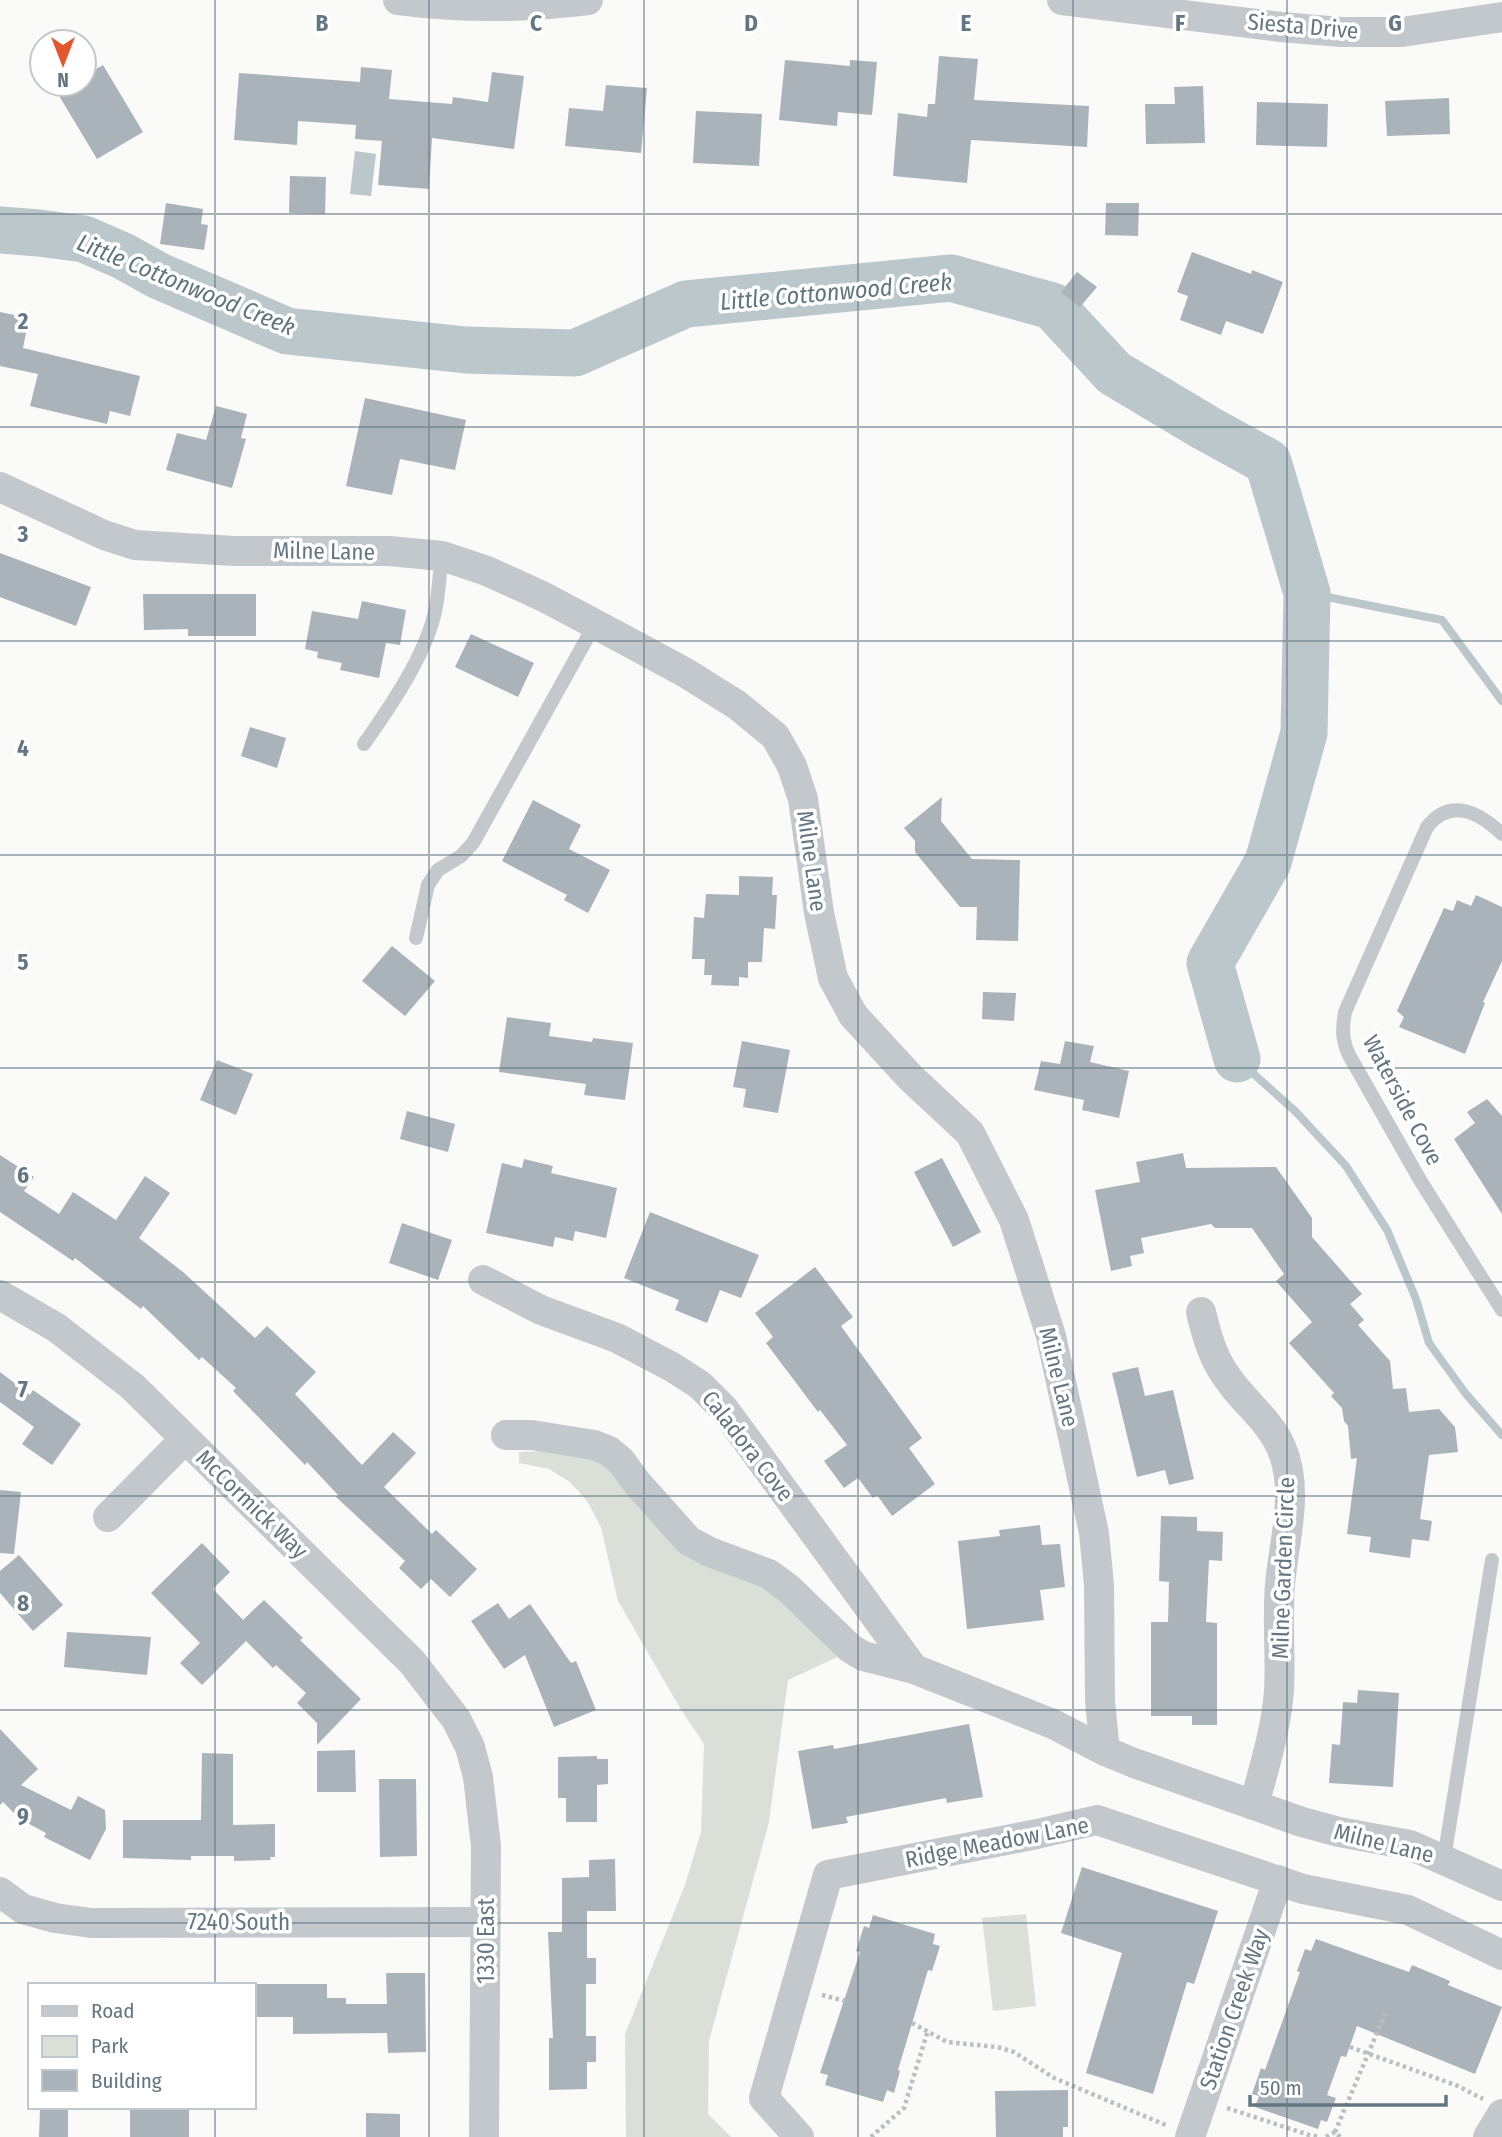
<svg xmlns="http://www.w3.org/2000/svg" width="1502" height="2137" font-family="'Fira Sans Condensed',sans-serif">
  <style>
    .green { fill: #dadfd7 }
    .water { fill: #bbc7cb }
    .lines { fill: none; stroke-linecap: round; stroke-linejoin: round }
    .stream { stroke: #bbc7cb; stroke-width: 8 }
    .river { stroke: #bbc7cb; stroke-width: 47 }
    .building { fill: #aab3b9 }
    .path { stroke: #bbbfc2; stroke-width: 4.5; stroke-dasharray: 3.5 3.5; stroke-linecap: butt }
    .lane { stroke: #c3c8cc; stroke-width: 14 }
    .street { stroke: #c3c8cc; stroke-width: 30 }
    .grid { fill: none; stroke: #657683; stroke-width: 2; stroke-opacity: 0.55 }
    .labels { text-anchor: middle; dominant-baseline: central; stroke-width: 7; stroke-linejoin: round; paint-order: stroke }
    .street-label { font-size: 23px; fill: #657683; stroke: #fff }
    .water-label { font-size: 24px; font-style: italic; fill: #60757c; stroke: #fff }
    .grid-label { font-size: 23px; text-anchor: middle; font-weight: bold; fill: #657683; stroke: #fff; stroke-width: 7; stroke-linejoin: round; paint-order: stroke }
  </style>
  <rect width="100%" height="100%" fill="#fafaf8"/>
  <g class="green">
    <path d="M 584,1449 L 790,1598 L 844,1654 L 788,1680 L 769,1822 L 709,2041 L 708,2114 L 731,2137 L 626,2137 L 625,2034 L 685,1885 L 701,1832 L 704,1744 L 680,1708 L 618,1601 L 601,1527 L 587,1501 L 570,1482 L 549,1469 L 519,1463 L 519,1452 Z"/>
    <path d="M 1026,1914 L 1036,2006 L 993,2011 L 982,1918 Z"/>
  </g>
  <path class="water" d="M 355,151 L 376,154 L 371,196 L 350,194 Z"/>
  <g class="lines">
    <g class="stream">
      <path d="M 1307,593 L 1442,620 L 1502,701"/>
      <path d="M 1237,1059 L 1296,1112 L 1346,1166 L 1387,1230 L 1416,1299 L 1429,1343 L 1466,1394 L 1502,1435"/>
    </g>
    <path class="river" d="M 0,230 L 39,233 L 84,239 L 123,256 L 159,276 L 287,331 L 466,350 L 575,353 L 686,304 L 951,278 L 1052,306 L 1114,373 L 1206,428 L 1268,462 L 1307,593 L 1304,733 L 1268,862 L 1210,963 L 1237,1059"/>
  </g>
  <g class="building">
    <path d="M 939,56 L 978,59 L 974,100 L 1089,106 L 1087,147 L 971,140 L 967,183 L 893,176 L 898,113 L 927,117 L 928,104 L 935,104 Z"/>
    <path d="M 785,60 L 850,66 L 850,60 L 877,62 L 872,115 L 838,112 L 837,126 L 779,120 Z"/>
    <path d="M 103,65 L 143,132 L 97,159 L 52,84 L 84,84 L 84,76 Z"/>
    <path d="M 361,67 L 392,70 L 389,99 L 452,104 L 453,97 L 488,102 L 492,72 L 524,76 L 514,149 L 432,138 L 429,189 L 378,185 L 382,141 L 355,139 L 356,125 L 298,121 L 297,145 L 234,140 L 239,73 L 360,82 Z"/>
    <path d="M 606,85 L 647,88 L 641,153 L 565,146 L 569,108 L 603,111 Z"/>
    <path d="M 1203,86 L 1205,143 L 1146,144 L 1145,104 L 1175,104 L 1174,87 Z"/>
    <path d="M 1449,98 L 1450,134 L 1387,136 L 1385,101 Z"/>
    <path d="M 1257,102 L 1328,104 L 1327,147 L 1256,145 Z"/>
    <path d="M 696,111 L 762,114 L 759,166 L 693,163 Z"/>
    <path d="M 290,176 L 326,177 L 325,214 L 289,213 Z"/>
    <path d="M 166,203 L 203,209 L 201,224 L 208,225 L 204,250 L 160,244 Z"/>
    <path d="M 1106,203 L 1139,203 L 1138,236 L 1105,235 Z"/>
    <path d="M 1192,252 L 1251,274 L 1252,270 L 1283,282 L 1263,334 L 1226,321 L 1221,335 L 1180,320 L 1188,296 L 1177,292 Z"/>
    <path d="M 1077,272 L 1097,287 L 1080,307 L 1061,292 Z"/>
    <path d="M 0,312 L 29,318 L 23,348 L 140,376 L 130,416 L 110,411 L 107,424 L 30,406 L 38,374 L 0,366 Z"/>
    <path d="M 365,398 L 466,420 L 455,470 L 400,459 L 392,495 L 346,486 Z"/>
    <path d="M 216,406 L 247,414 L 241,438 L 246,439 L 232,488 L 166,470 L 177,433 L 206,440 Z"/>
    <path d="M 0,553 L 91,587 L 76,626 L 0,597 Z"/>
    <path d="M 143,594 L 256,594 L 256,636 L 188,636 L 188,629 L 144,630 Z"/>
    <path d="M 362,601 L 406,610 L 400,645 L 386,643 L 379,678 L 340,670 L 342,663 L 317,658 L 318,652 L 305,649 L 312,611 L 358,619 Z"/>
    <path d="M 471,634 L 534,663 L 518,697 L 455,667 Z"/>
    <path d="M 250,727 L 286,738 L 277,768 L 241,756 Z"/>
    <path d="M 942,797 L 941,821 L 972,859 L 1020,860 L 1018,941 L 976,940 L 977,907 L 960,907 L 915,852 L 915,841 L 904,828 Z"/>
    <path d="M 533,800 L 581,825 L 569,849 L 610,870 L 588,913 L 564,900 L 567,895 L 502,861 Z"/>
    <path d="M 739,876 L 773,877 L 772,895 L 777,895 L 775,929 L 764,928 L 762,962 L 748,962 L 748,978 L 739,977 L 739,986 L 711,985 L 712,975 L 704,975 L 705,959 L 692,959 L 694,917 L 704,918 L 706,894 L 739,895 Z"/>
    <path d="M 1476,895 L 1502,907 L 1502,961 L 1483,1002 L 1485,1003 L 1465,1054 L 1399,1027 L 1404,1017 L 1397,1011 L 1444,908 L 1453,911 L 1457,900 L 1471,906 Z"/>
    <path d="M 392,946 L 435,981 L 405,1016 L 362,981 Z"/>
    <path d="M 983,992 L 1016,993 L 1014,1021 L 982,1019 Z"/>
    <path d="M 507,1017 L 551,1023 L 549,1036 L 592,1042 L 593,1038 L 633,1043 L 625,1100 L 584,1095 L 586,1084 L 499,1072 Z"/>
    <path d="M 742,1041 L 790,1050 L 778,1113 L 743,1107 L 746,1089 L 733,1087 Z"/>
    <path d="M 1065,1041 L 1094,1046 L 1090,1062 L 1129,1071 L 1119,1118 L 1082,1110 L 1084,1100 L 1034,1090 L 1041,1061 L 1060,1064 Z"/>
    <path d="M 217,1060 L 253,1074 L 236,1115 L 200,1100 Z"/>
    <path d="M 1487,1099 L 1502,1116 L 1502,1214 L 1454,1139 L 1475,1123 L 1467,1112 Z"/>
    <path d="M 407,1111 L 455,1124 L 448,1152 L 400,1139 Z"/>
    <path d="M 1183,1153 L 1186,1168 L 1276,1167 L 1312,1218 L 1312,1237 L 1362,1294 L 1350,1304 L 1364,1320 L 1358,1325 L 1390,1361 L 1393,1389 L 1406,1388 L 1409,1412 L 1439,1409 L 1455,1427 L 1458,1452 L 1429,1455 L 1420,1519 L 1432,1521 L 1429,1541 L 1412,1539 L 1410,1558 L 1369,1552 L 1371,1537 L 1347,1534 L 1357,1458 L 1351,1459 L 1348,1426 L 1344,1421 L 1342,1408 L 1331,1396 L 1334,1393 L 1289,1343 L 1312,1322 L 1276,1281 L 1284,1274 L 1252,1228 L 1215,1228 L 1211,1224 L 1141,1238 L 1144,1253 L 1130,1256 L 1132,1266 L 1111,1271 L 1095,1190 L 1140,1182 L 1136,1162 Z"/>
    <path d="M 0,1155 L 34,1177 L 24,1191 L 59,1214 L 73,1192 L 116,1220 L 145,1176 L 170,1193 L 139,1238 L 183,1272 L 255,1338 L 267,1326 L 316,1372 L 295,1394 L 362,1465 L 393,1432 L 416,1453 L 384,1487 L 432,1534 L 436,1530 L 477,1569 L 450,1597 L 431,1579 L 421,1589 L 399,1568 L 405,1561 L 336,1497 L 338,1495 L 307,1462 L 305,1465 L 233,1391 L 236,1388 L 202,1357 L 199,1360 L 143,1306 L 141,1309 L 75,1258 L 73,1261 L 0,1212 Z"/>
    <path d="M 942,1158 L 981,1232 L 953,1247 L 914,1172 Z"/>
    <path d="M 524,1159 L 553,1166 L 551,1173 L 617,1188 L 606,1238 L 575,1231 L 573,1241 L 555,1237 L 553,1247 L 486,1233 L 502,1163 L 522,1168 Z"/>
    <path d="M 650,1212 L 759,1255 L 741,1298 L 720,1290 L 707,1323 L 675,1310 L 679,1300 L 624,1278 Z"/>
    <path d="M 402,1223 L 452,1240 L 438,1280 L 389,1263 Z"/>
    <path d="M 815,1267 L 853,1317 L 841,1326 L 922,1438 L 909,1448 L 935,1484 L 892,1516 L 877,1495 L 873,1498 L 858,1478 L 844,1488 L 824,1461 L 847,1445 L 820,1410 L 818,1412 L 766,1343 L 773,1337 L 755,1313 Z"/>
    <path d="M 1138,1367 L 1145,1396 L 1173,1390 L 1194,1479 L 1169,1485 L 1165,1470 L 1137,1477 L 1112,1373 Z"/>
    <path d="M 0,1372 L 30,1395 L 33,1390 L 81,1424 L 52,1465 L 22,1444 L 34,1427 L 0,1402 Z"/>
    <path d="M 0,1490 L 21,1492 L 14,1554 L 0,1553 Z"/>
    <path d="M 1161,1516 L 1197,1517 L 1197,1531 L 1223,1532 L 1222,1561 L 1209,1560 L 1206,1622 L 1217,1623 L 1217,1725 L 1192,1725 L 1192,1716 L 1151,1716 L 1151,1622 L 1168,1622 L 1169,1582 L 1159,1581 Z"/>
    <path d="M 1040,1525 L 1042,1545 L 1060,1544 L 1065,1587 L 1040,1590 L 1044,1620 L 967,1629 L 958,1541 L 1000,1536 L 999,1530 Z"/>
    <path d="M 202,1543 L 230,1572 L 213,1589 L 243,1620 L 264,1600 L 303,1638 L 300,1640 L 361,1699 L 317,1745 L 317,1723 L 297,1703 L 306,1693 L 276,1665 L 273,1668 L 246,1641 L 202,1685 L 180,1663 L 200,1643 L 151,1593 Z"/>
    <path d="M 19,1555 L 63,1605 L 33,1631 L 0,1593 L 0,1571 Z"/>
    <path d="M 498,1603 L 509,1619 L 530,1604 L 571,1663 L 576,1661 L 596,1710 L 554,1727 L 525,1655 L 504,1669 L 471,1621 Z"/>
    <path d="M 67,1632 L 151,1637 L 147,1675 L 64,1667 Z"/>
    <path d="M 1358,1690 L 1399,1693 L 1393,1787 L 1329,1783 L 1332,1744 L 1340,1745 L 1343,1702 L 1357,1703 Z"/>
    <path d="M 969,1724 L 983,1797 L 947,1803 L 946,1798 L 846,1817 L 848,1823 L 812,1829 L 798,1751 L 833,1745 L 834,1749 Z"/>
    <path d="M 0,1729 L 38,1769 L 21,1785 L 71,1810 L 78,1796 L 105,1810 L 106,1829 L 90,1860 L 44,1837 L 46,1833 L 20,1819 L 3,1802 L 0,1805 Z"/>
    <path d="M 355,1750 L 356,1792 L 317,1792 L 317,1751 Z"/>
    <path d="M 202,1753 L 233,1754 L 233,1825 L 275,1824 L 275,1857 L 270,1857 L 271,1860 L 234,1861 L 234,1856 L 191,1856 L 191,1860 L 123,1858 L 123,1820 L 201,1820 Z"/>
    <path d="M 597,1756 L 597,1759 L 608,1759 L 608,1784 L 597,1785 L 597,1822 L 566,1822 L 566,1798 L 558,1798 L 558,1757 Z"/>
    <path d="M 379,1779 L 416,1779 L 417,1856 L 380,1857 Z"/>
    <path d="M 615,1859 L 616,1911 L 587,1911 L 587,1958 L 596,1958 L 596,1984 L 586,1984 L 586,2036 L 596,2036 L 596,2062 L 587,2062 L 587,2089 L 549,2090 L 549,2038 L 553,2038 L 548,1932 L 562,1932 L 562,1878 L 589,1877 L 589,1860 Z"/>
    <path d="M 1082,1867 L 1218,1911 L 1194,1984 L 1187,1982 L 1153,2094 L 1086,2073 L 1122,1953 L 1061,1933 Z"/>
    <path d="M 873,1915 L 935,1934 L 933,1944 L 940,1946 L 932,1971 L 928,1970 L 898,2070 L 900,2071 L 894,2093 L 887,2090 L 883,2102 L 825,2085 L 828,2075 L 820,2073 L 860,1952 L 856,1951 L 864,1926 L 869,1928 Z"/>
    <path d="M 1316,1939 L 1409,1972 L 1412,1965 L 1450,1981 L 1448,1985 L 1502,2007 L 1475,2074 L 1357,2026 L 1346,2057 L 1341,2056 L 1327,2095 L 1336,2098 L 1327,2122 L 1321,2120 L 1318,2129 L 1255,2107 L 1259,2096 L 1252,2094 L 1261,2068 L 1265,2070 L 1300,1972 L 1297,1971 L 1305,1949 L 1311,1951 Z"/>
    <path d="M 386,1973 L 425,1973 L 426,2052 L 388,2053 L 387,2033 L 293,2034 L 293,2017 L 254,2017 L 254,1984 L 327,1984 L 327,1998 L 346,1998 L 346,2004 L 387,2004 Z"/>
    <path d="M 1068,2090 L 1068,2127 L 1063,2127 L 1063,2137 L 996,2137 L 995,2091 Z"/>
    <rect x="130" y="2109" width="59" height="28"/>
    <path d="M 40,2110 L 68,2110 L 68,2137 L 39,2137 Z"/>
    <path d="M 366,2113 L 400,2114 L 400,2137 L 366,2137 Z"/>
  </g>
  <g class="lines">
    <g class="path">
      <path d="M 822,1995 L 845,2001"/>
      <path d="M 912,2023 L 947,2042 L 997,2047 L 1014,2052 L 1054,2078 L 1168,2126"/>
      <path d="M 1350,2047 L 1458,2086 L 1483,2099"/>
      <path d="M 1227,2108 L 1309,2135 L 1320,2137"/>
      <path d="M 1335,2132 L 1385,2014"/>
      <path d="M 871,2137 L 904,2108 L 928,2030"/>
      <path d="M 1326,2137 L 1335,2132 L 1340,2137"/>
    </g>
    <g class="lane">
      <path d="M 364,744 C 390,707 423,659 434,616 C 439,597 439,575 442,556"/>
      <path d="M 1502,834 C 1479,812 1450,797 1427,827 L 1345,1012 C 1342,1029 1342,1040 1349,1055 L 1420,1180 L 1502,1310"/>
      <path d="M 416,938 L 428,885 L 438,870 L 461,856 L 473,843 L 595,624"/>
      <path d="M 1444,1859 L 1492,1560"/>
    </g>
    <g class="street">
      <path d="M 398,0 C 461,8 525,8 588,0"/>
      <path d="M 1062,0 L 1281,27 L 1341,32 L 1402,32 L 1502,17"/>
      <path d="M 0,487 L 104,535 L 135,545 L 234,551 L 389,551 L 442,556 L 487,571 L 544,597 L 625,640 L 686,673 L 737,705 L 775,736 L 792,766 L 803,799 L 819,913 L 833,978 L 853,1015 L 910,1077 L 970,1133 L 1014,1220 L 1051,1336 L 1094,1533 L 1099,1585 L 1100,1701 L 1105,1751"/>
      <path d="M 483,1280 L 541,1310 L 617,1338 L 672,1367 L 700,1385 L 724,1409 L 914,1669"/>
      <path d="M 0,1295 L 57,1328 L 133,1387 L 412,1662 L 456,1719 L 470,1747 L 478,1777 L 486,1846 L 484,2137"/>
      <path d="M 1201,1312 C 1207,1337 1213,1359 1229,1380 C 1246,1404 1269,1420 1281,1447 C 1300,1490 1284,1540 1280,1584 C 1277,1620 1281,1656 1279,1691 C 1276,1730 1264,1768 1254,1805"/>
      <path d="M 506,1435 L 532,1435 L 594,1445 L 609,1451 L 621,1461 L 637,1483 L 689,1541 L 710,1552 L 769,1574 L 789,1589 L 850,1648 L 863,1656 L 914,1669 L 1053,1724 L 1105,1751 L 1134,1763 L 1302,1822 L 1339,1832 L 1410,1845 L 1502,1886"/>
      <path d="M 108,1517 L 185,1439"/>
      <path d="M 0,1892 L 23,1909 L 55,1918 L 91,1923 L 486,1922"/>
      <path d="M 799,2137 L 764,2098 L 828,1875 L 1037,1834 L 1097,1820 L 1303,1889 L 1408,1910 L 1502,1955"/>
      <path d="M 1190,2137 L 1278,1880"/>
      <path d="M 1488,2137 L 1502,2114"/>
    </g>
  </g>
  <path class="grid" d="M 215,0 L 215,1985M 429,0 L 429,2137M 644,0 L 644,2137M 858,0 L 858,2137M 1073,0 L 1073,2137M 1287,0 L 1287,2137M 0,214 L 1502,214M 0,427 L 1502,427M 0,641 L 1502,641M 0,855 L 1502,855M 0,1068 L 1502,1068M 0,1282 L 1502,1282M 0,1496 L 1502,1496M 0,1710 L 1502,1710M 0,1923 L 1502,1923M 215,2107 L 215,2137"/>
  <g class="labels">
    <g class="street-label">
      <text transform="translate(1303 26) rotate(5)">Siesta Drive</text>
      <text transform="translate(324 551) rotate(1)">Milne Lane</text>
      <text transform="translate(812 861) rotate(82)">Milne Lane</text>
      <text transform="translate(1403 1100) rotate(62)">Waterside Cove</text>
      <text transform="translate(1059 1377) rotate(76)">Milne Lane</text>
      <text transform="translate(748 1446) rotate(52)">Caladora Cove</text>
      <text transform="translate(252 1504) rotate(44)">McCormick Way</text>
      <text transform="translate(1283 1568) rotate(-88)">Milne Garden Circle</text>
      <text transform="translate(997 1842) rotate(-11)">Ridge Meadow Lane</text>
      <text transform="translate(1384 1843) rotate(14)">Milne Lane</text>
      <text x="239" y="1922">7240 South</text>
      <text transform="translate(486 1941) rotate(-90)">1330 East</text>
      <text transform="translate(1234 2009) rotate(-71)">Station Creek Way</text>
    </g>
    <g class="water-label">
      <text transform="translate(186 285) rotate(22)">Little Cottonwood Creek</text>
      <text transform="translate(836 292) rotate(-5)">Little Cottonwood Creek</text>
    </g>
  </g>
  <g class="grid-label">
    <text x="322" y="31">B</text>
    <text x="536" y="31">C</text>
    <text x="751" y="31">D</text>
    <text x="966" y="31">E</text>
    <text x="1180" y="31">F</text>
    <text x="1395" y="31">G</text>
    <text x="23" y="329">2</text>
    <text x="23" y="542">3</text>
    <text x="23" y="756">4</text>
    <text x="23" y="970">5</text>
    <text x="23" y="1183">6</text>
    <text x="23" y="1397">7</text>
    <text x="23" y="1611">8</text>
    <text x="23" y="1824">9</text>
  </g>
  <rect x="28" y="1983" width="228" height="126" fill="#ffffff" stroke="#c1c8cd" stroke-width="2"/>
  <rect x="42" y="2006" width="35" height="10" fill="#c3c8cc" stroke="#c1c8cd" stroke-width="2"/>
  <text x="91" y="2018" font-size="21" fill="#657683">Road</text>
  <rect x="42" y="2036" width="35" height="21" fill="#dadfd7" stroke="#c1c8cd" stroke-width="2"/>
  <text x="91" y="2053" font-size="21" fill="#657683">Park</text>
  <rect x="42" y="2070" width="35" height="21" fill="#aab3b9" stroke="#c1c8cd" stroke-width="2"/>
  <text x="91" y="2088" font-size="21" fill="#657683">Building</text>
  <g transform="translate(63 63) rotate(180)"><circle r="33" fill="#ffffff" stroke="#c1c8cd" stroke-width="2"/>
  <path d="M0-5L12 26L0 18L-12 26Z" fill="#e4572e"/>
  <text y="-10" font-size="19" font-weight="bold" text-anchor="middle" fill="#657683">N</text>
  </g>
  <path d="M1250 2095v10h196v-10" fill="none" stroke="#657683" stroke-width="3.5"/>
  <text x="1260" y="2095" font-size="21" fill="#657683" stroke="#ffffff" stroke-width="5" paint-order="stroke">50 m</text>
</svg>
